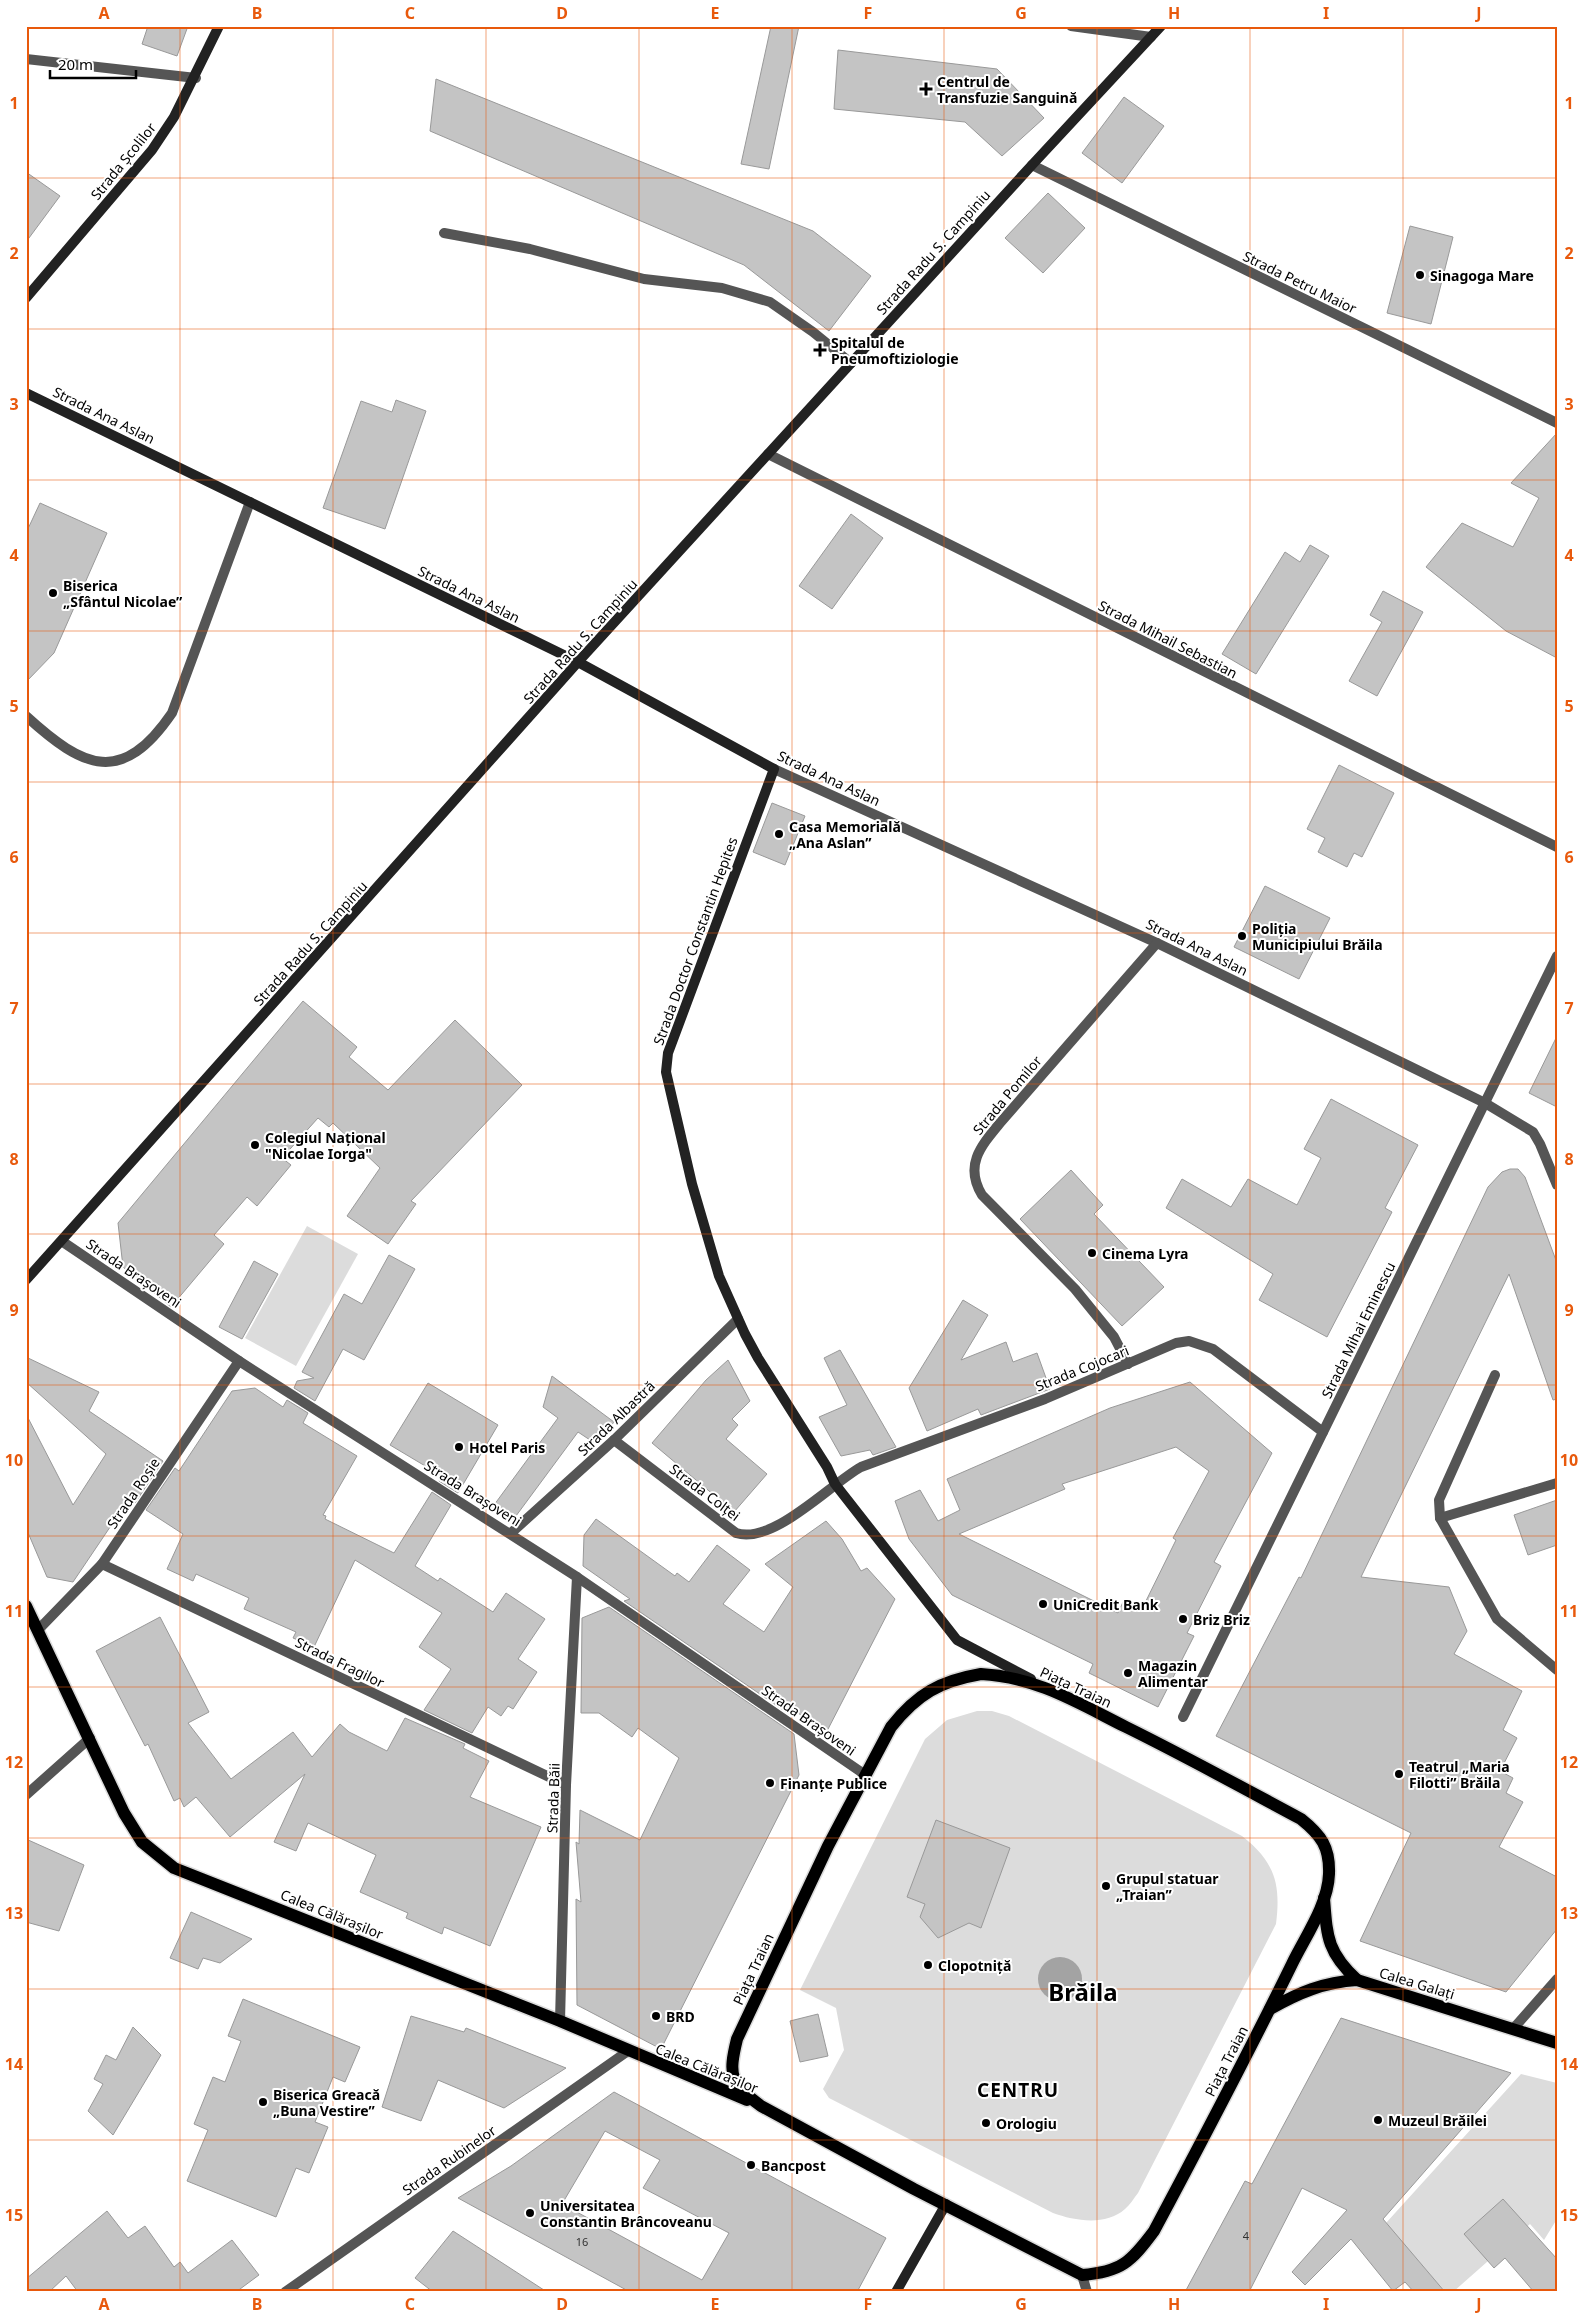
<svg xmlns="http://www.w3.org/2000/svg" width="1583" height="2318" font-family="'Noto Sans',sans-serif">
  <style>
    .green { fill: #dcdcdc }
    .water { fill: #a3a3a3 }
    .building { fill: #c4c4c4; stroke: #999; fill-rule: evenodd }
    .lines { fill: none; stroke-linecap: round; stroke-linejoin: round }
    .primary-casing { stroke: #dbdbdb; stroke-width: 15 }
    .lane { stroke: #555; stroke-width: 10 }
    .street { stroke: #555; stroke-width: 10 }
    .secondary { stroke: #222; stroke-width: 10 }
    .primary { stroke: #000; stroke-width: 12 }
    .grid { fill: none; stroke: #e8590c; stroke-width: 1; stroke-opacity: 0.55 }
    .poi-dot { fill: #000; stroke: #fff; stroke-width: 2 }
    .labels { text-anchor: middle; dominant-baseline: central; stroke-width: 4; stroke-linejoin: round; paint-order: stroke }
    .number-label { font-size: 11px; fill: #313131 }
    .poi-label { font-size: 14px; font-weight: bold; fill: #000; stroke: #fff; text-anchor: start }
    .street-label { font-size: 14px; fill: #000; stroke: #fff }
    .district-label { font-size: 19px; font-weight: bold; letter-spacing: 1px; fill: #000; stroke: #fff }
    .town-label { font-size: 24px; font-weight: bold; fill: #000; stroke: #fff }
    .neatline { fill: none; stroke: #e8590c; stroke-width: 2 }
    .grid-label { font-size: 16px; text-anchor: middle; font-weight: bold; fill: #e8590c }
  </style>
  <rect width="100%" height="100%" fill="#fff"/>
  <g class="green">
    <path d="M 307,1226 L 358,1254 L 296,1366 L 245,1338 Z"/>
    <path d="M 977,1711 L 992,1711 L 1009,1716 L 1242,1836 C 1275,1862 1281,1884 1276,1924 L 1138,2193 C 1134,2198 1130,2205 1125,2209 C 1106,2226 1075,2221 1053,2213 L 829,2098 L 823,2089 L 844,2050 L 836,2008 L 800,1990 L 925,1739 L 947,1720 Z"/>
    <path d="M 1521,2074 L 1557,2083 L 1557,2219 L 1544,2240 L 1530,2224 L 1453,2292 L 1445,2292 L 1386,2223 Z"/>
  </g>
  <circle class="water" cx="1060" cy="1979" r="22"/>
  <g class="building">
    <path d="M 148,26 L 188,26 L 177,56 L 142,44 Z"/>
    <path d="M 771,26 L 799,26 L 769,169 L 741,164 Z"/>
    <path d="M 838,50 L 997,69 L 1044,118 L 1002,156 L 965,122 L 834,109 Z"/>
    <path d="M 436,79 L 813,231 L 871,276 L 829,331 L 744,265 L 430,131 Z"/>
    <path d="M 1124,97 L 1164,126 L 1122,183 L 1082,153 Z"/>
    <path d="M 26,172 L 60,196 L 26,242 Z"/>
    <path d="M 1048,193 L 1085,228 L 1043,273 L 1005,238 Z"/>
    <path d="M 1410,226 L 1453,237 L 1431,324 L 1387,313 Z"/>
    <path d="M 396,400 L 426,411 L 385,529 L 323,508 L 361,401 L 392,412 Z"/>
    <path d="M 1557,433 L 1557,658 L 1506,631 L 1426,567 L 1462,523 L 1513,547 L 1539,498 L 1511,483 Z"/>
    <path d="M 40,503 L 107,533 L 54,653 L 26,682 L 26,533 Z"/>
    <path d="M 851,514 L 883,538 L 832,609 L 799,586 Z"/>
    <path d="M 1310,545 L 1329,556 L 1256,674 L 1222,654 L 1285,552 L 1300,562 Z"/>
    <path d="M 1383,591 L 1423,612 L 1377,696 L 1349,681 L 1382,622 L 1370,615 Z"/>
    <path d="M 1339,765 L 1394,793 L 1362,857 L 1354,853 L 1347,867 L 1318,852 L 1325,838 L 1307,829 Z"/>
    <path d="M 772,803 L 805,816 L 785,865 L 753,852 Z"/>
    <path d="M 1265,886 L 1330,918 L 1299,979 L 1234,947 Z"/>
    <path d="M 303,1001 L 357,1047 L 349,1057 L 388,1090 L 455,1020 L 522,1085 L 411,1201 L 416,1204 L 388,1244 L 347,1216 L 380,1168 L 333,1123 L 329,1127 L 318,1118 L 282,1158 L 291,1165 L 257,1206 L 247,1197 L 214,1235 L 224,1244 L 171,1307 L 123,1267 L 118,1223 Z"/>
    <path d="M 1557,1036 L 1557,1107 L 1529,1093 Z"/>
    <path d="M 1331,1099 L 1418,1145 L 1385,1208 L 1392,1212 L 1327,1337 L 1259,1300 L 1273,1274 L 1166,1208 L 1182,1179 L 1231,1207 L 1248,1179 L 1297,1205 L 1321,1158 L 1304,1149 Z"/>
    <path d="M 1510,1169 L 1518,1169 L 1525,1177 L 1557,1263 L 1557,1399 L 1553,1400 L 1509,1274 L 1361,1577 L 1449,1587 L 1467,1631 L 1454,1654 L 1522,1691 L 1503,1730 L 1517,1738 L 1500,1771 L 1513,1778 L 1506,1793 L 1523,1802 L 1499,1847 L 1557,1877 L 1557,1929 L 1506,1992 L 1360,1941 L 1411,1833 L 1216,1736 L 1299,1577 L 1301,1578 L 1488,1187 L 1502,1172 Z"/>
    <path d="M 1071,1170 L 1103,1205 L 1094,1214 L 1164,1287 L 1122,1326 L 1020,1219 Z"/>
    <path d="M 389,1255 L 415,1269 L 364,1360 L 343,1349 L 315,1401 L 294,1388 L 297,1381 L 314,1378 L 302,1372 L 344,1294 L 362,1304 Z"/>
    <path d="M 254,1261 L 278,1274 L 242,1339 L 219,1327 Z"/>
    <path d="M 963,1300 L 988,1315 L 961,1360 L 1006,1342 L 1013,1362 L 1037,1353 L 1050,1389 L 981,1415 L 978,1409 L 927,1431 L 909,1388 Z"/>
    <path d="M 840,1350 L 889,1435 L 896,1447 L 873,1455 L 870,1450 L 841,1456 L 819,1417 L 847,1405 L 824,1358 Z"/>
    <path d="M 26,1357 L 99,1392 L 89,1411 L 163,1461 L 135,1503 L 129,1499 L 73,1582 L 47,1577 L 26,1528 L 26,1414 L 73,1505 L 106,1454 L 26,1382 Z"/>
    <path d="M 728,1360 L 750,1401 L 732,1419 L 738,1425 L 726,1439 L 767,1474 L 734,1512 L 652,1443 L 706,1380 Z"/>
    <path d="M 552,1376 L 614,1422 L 596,1444 L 578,1432 L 513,1520 L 494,1505 L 558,1418 L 543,1407 Z"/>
    <path d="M 1190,1382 L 1272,1453 L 1214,1562 L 1221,1566 L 1187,1633 L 1194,1636 L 1158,1707 L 1089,1673 L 1093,1664 L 952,1595 L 909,1539 L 895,1501 L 920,1490 L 938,1521 L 960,1510 L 947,1479 L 1110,1408 ZM 1176,1447 L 1209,1471 L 1173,1538 L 1176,1540 L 1141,1611 L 1123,1602 L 1118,1613 L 959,1534 L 1065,1489 L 1062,1484 Z"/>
    <path d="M 428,1383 L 498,1425 L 458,1493 L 439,1481 L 442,1476 L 390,1445 Z"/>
    <path d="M 255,1388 L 283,1407 L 287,1400 L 308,1413 L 303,1423 L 357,1456 L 323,1515 L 326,1516 L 325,1519 L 394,1553 L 432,1492 L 451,1505 L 415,1566 L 438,1581 L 440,1578 L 493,1612 L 506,1593 L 545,1619 L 518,1659 L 537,1672 L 513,1709 L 508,1706 L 501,1716 L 488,1707 L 472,1733 L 424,1710 L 451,1669 L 419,1647 L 442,1613 L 355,1560 L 314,1647 L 293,1638 L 296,1632 L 244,1609 L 249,1598 L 196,1574 L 193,1581 L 167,1569 L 183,1534 L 146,1510 L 175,1468 L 179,1471 L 232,1391 Z"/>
    <path d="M 1557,1500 L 1557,1545 L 1528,1555 L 1514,1515 Z"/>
    <path d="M 596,1519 L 675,1576 L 677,1573 L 689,1582 L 717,1545 L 750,1570 L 723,1604 L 764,1632 L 793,1587 L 765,1564 L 826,1521 L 842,1539 L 861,1571 L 867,1568 L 895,1599 L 826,1733 L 791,1708 L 792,1716 L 624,1601 L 630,1599 L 583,1566 L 584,1535 Z"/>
    <path d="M 609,1607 L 794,1734 L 799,1775 L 661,2049 L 577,2005 L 576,1899 L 581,1902 L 576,1842 L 579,1844 L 580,1810 L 640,1840 L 679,1758 L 638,1728 L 632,1737 L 599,1713 L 581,1713 L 582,1618 Z"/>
    <path d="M 160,1617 L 209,1712 L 188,1723 L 231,1779 L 293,1732 L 312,1757 L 340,1724 L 349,1732 L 387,1751 L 405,1718 L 465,1744 L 463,1748 L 489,1761 L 470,1797 L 541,1827 L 490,1946 L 444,1927 L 442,1934 L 406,1918 L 408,1913 L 360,1892 L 376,1855 L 308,1823 L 296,1851 L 274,1842 L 305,1774 L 230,1837 L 196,1797 L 184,1807 L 180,1798 L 174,1801 L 148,1744 L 145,1746 L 96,1651 Z"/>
    <path d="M 936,1820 L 1010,1848 L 981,1928 L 969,1923 L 938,1938 L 920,1917 L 925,1904 L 907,1897 Z"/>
    <path d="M 26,1839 L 84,1865 L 59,1931 L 26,1922 Z"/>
    <path d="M 191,1912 L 252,1939 L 220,1963 L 203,1958 L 198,1969 L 170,1958 Z"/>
    <path d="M 243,1999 L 360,2047 L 345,2082 L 333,2077 L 315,2122 L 328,2127 L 309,2173 L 296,2168 L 276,2217 L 187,2181 L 208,2130 L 194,2124 L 213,2077 L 225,2082 L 241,2041 L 228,2036 Z"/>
    <path d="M 818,2014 L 828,2056 L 800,2062 L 790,2021 Z"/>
    <path d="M 411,2016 L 464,2032 L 466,2028 L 566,2068 L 504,2108 L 438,2080 L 421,2121 L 382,2107 Z"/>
    <path d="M 1341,2018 L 1511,2073 L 1383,2219 L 1445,2292 L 1414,2292 L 1405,2282 L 1393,2291 L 1351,2239 L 1305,2285 L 1292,2272 L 1347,2210 L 1302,2188 L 1249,2292 L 1185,2292 L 1245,2181 L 1252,2184 Z"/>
    <path d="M 133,2027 L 161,2055 L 113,2135 L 88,2111 L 103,2084 L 94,2079 L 106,2055 L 116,2060 Z"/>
    <path d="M 614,2092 L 886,2238 L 857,2292 L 630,2292 L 458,2198 L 511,2166 ZM 605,2131 L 660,2160 L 643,2188 L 729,2233 L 702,2280 L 562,2204 Z"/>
    <path d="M 1503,2199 L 1557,2259 L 1557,2292 L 1534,2292 L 1505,2258 L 1494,2268 L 1464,2234 Z"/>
    <path d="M 107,2211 L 128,2238 L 145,2226 L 174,2267 L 180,2262 L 188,2273 L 232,2240 L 259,2275 L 236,2292 L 78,2292 L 66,2276 L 49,2292 L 26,2292 L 26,2279 Z"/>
    <path d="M 453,2231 L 547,2292 L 433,2292 L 415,2278 Z"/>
  </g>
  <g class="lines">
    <defs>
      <g id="primary">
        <path d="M 26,1606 L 124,1813 L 142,1842 L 174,1868 L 560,2021 L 747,2100"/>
        <path d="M 981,1674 C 1037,1677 1078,1703 1126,1727 C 1185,1756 1243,1788 1301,1819 C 1321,1835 1330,1847 1329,1874 C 1328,1905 1305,1937 1292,1964 C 1248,2054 1201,2143 1154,2231 C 1131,2262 1121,2272 1082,2275 L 914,2189 L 761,2106 C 730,2083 728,2076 737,2039 L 828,1846 L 891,1727 C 917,1694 940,1681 981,1674 Z"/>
        <path d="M 1324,1898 C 1327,1937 1327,1952 1357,1980"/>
        <path d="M 1270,2009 C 1298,1993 1324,1982 1357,1980 L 1557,2043"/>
      </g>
    </defs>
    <use href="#primary" class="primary-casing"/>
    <g class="lane">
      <path d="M 1495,1375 L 1439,1500 L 1440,1518 L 1497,1619 L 1557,1670"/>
      <path d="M 1440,1518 L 1557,1483"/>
      <path d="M 102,1564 L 566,1785"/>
    </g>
    <g class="street">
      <path d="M 1071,26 L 1151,37"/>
      <path d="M 26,59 L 196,78"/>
      <path d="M 1032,165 L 1557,423"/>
      <path d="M 444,233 L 530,249 L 644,279 L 722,288 L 770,302 L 813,332 L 851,363"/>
      <path d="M 768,454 L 1557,847"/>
      <path d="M 26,716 C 84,769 122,786 172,713 L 250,502"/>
      <path d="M 774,769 L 1157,943 L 1485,1103 L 1533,1132 L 1540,1144 L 1557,1185"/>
      <path d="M 63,1242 L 239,1361 L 577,1577 L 864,1774"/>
      <path d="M 1128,1364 L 1114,1337 L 1075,1289 L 982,1195 C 964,1165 981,1146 1000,1123 L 1157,943"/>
      <path d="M 614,1440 L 736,1533 C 773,1545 829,1485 861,1467 L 1045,1399 L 1176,1343 L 1189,1341 L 1213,1349 L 1323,1432"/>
      <path d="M 511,1533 L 614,1440 L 738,1319"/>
      <path d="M 38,1630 L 102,1564 L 239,1361"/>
      <path d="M 1183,1717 L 1557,956"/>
      <path d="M 26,1795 L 90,1738"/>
      <path d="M 560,2021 L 566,1785 L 577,1577"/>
      <path d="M 1513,2029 L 1557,1979"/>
      <path d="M 1082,2275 L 1087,2292"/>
      <path d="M 285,2292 L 628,2051"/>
    </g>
    <g class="secondary">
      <path d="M 26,298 L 152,150 L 174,117 L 219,26"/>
      <path d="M 26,393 L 578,662 L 774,769 L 668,1053 L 666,1072 L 692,1184 L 719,1276 L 745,1334 L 758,1358 L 827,1467 L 835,1484 L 957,1640 L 1031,1679"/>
      <path d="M 26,1280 L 578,662 L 1032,165 L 1161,26"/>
      <path d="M 896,2292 L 946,2204"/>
    </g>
    <use href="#primary" class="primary"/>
  </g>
  <path class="grid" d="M 180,26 L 180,2292M 333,26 L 333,2292M 486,26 L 486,2292M 639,26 L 639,2292M 792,26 L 792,2292M 944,26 L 944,2292M 1097,26 L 1097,2292M 1250,26 L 1250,2292M 1403,26 L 1403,2292M 26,178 L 1557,178M 26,329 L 1557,329M 26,480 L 1557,480M 26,631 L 1557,631M 26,782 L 1557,782M 26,933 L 1557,933M 26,1084 L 1557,1084M 26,1234 L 1557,1234M 26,1385 L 1557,1385M 26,1536 L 1557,1536M 26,1687 L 1557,1687M 26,1838 L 1557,1838M 26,1989 L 1557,1989M 26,2140 L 1557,2140"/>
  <g class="poi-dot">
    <path d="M923.5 81.5h5v5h5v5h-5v5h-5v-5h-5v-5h5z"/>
    <circle cx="1420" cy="275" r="5"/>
    <path d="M817.5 342.5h5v5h5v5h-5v5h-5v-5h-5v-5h5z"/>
    <circle cx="53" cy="593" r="5"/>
    <circle cx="779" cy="834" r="5"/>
    <circle cx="1242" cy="936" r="5"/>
    <circle cx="255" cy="1145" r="5"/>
    <circle cx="1092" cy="1253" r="5"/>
    <circle cx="459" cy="1447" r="5"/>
    <circle cx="1043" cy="1604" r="5"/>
    <circle cx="1183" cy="1619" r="5"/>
    <circle cx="1128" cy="1673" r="5"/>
    <circle cx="1399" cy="1774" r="5"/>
    <circle cx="770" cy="1783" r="5"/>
    <circle cx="1106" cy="1886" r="5"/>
    <circle cx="928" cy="1965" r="5"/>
    <circle cx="656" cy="2016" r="5"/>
    <circle cx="263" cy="2102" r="5"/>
    <circle cx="1378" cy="2120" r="5"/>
    <circle cx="986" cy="2123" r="5"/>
    <circle cx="751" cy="2165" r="5"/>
    <circle cx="530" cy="2213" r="5"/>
  </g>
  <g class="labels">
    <g class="number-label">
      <text x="1246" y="2235">4</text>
      <text x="582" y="2241">16</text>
    </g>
    <g class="poi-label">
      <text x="937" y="81">Centrul de<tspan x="937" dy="16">Transfuzie Sanguină</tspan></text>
      <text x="1430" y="275">Sinagoga Mare</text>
      <text x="831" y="342">Spitalul de<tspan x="831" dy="16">Pneumoftiziologie</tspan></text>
      <text x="63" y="585">Biserica<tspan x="63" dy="16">„Sfântul Nicolae”</tspan></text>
      <text x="789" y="826">Casa Memorială<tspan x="789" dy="16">„Ana Aslan”</tspan></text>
      <text x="1252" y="928">Poliția<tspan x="1252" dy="16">Municipiului Brăila</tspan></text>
      <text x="265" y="1137">Colegiul Național<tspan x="265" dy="16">"Nicolae Iorga"</tspan></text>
      <text x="1102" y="1253">Cinema Lyra</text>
      <text x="469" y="1447">Hotel Paris</text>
      <text x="1053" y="1604">UniCredit Bank</text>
      <text x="1193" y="1619">Briz Briz</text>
      <text x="1138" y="1665">Magazin<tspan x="1138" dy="16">Alimentar</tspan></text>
      <text x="1409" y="1766">Teatrul „Maria<tspan x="1409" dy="16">Filotti” Brăila</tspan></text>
      <text x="780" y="1783">Finanțe Publice</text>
      <text x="1116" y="1878">Grupul statuar<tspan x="1116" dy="16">„Traian”</tspan></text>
      <text x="938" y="1965">Clopotniță</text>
      <text x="666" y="2016">BRD</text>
      <text x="273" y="2094">Biserica Greacă<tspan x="273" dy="16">„Buna Vestire”</tspan></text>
      <text x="1388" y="2120">Muzeul Brăilei</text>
      <text x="996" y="2123">Orologiu</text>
      <text x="761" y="2165">Bancpost</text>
      <text x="540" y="2205">Universitatea<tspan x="540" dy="16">Constantin Brâncoveanu</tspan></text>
    </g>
    <g class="street-label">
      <text transform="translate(123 161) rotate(-51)">Strada Școlilor</text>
      <text transform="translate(933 252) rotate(-48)">Strada Radu S. Campiniu</text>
      <text transform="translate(1300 282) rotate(26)">Strada Petru Maior</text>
      <text transform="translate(104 415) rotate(26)">Strada Ana Aslan</text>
      <text transform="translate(469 594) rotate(26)">Strada Ana Aslan</text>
      <text transform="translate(1168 639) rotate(27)">Strada Mihail Sebastian</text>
      <text transform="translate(580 641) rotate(-48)">Strada Radu S. Campiniu</text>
      <text transform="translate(829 778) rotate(25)">Strada Ana Aslan</text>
      <text transform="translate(695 941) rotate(-70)">Strada Doctor Constantin Hepites</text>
      <text transform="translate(310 943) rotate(-48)">Strada Radu S. Campiniu</text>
      <text transform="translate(1197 947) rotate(26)">Strada Ana Aslan</text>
      <text transform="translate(1007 1095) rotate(-50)">Strada Pomilor</text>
      <text transform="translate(134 1273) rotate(34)">Strada Brașoveni</text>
      <text transform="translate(1358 1330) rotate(-64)">Strada Mihai Eminescu</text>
      <text transform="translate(1082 1368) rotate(-22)">Strada Cojocari</text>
      <text transform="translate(616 1418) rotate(-44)">Strada Albastră</text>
      <text transform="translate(705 1492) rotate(37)">Strada Colței</text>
      <text transform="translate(133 1493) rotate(-56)">Strada Roșie</text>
      <text transform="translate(473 1493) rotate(32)">Strada Brașoveni</text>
      <text transform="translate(340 1662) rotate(26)">Strada Fragilor</text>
      <text transform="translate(1076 1687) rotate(25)">Piața Traian</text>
      <text transform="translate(809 1720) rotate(35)">Strada Brașoveni</text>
      <text transform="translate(553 1798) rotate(-88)">Strada Băii</text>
      <text transform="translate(332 1914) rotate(22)">Calea Călărașilor</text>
      <text transform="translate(753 1969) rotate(-65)">Piața Traian</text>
      <text transform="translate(1417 1983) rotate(17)">Calea Galați</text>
      <text transform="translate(1226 2061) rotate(-63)">Piața Traian</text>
      <text transform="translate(707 2068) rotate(22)">Calea Călărașilor</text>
      <text transform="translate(449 2160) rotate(-35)">Strada Rubinelor</text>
    </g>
    <g class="district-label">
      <text x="1018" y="2090">CENTRU</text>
    </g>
    <g class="town-label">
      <text x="1083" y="1991">Brăila</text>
    </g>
  </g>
  <rect width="1583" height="2318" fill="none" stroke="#ffffff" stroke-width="55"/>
  <path d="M50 70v8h86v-8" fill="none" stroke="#000000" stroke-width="2.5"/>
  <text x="58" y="70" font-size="15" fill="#000000" stroke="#ffffff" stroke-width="4" paint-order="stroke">20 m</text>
  <rect x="28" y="28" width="1528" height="2262" class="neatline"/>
  <g class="grid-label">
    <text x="104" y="19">A</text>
    <text x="257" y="19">B</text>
    <text x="410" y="19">C</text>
    <text x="562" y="19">D</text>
    <text x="715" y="19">E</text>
    <text x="868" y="19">F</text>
    <text x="1021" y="19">G</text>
    <text x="1174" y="19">H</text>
    <text x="1326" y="19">I</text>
    <text x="1479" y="19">J</text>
    <text x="14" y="109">1</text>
    <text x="1569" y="109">1</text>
    <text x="14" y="259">2</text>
    <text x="1569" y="259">2</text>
    <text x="14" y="410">3</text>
    <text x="1569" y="410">3</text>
    <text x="14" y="561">4</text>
    <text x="1569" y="561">4</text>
    <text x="14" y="712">5</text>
    <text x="1569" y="712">5</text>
    <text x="14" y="863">6</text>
    <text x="1569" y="863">6</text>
    <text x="14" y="1014">7</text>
    <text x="1569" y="1014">7</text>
    <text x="14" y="1165">8</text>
    <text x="1569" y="1165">8</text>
    <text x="14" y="1316">9</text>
    <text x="1569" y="1316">9</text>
    <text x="14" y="1466">10</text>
    <text x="1569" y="1466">10</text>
    <text x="14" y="1617">11</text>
    <text x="1569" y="1617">11</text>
    <text x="14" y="1768">12</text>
    <text x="1569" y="1768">12</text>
    <text x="14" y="1919">13</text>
    <text x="1569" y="1919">13</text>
    <text x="14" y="2070">14</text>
    <text x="1569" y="2070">14</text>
    <text x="14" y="2221">15</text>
    <text x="1569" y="2221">15</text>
    <text x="104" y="2310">A</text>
    <text x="257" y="2310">B</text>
    <text x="410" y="2310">C</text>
    <text x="562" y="2310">D</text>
    <text x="715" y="2310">E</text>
    <text x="868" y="2310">F</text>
    <text x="1021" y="2310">G</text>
    <text x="1174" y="2310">H</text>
    <text x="1326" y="2310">I</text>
    <text x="1479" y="2310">J</text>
  </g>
</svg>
